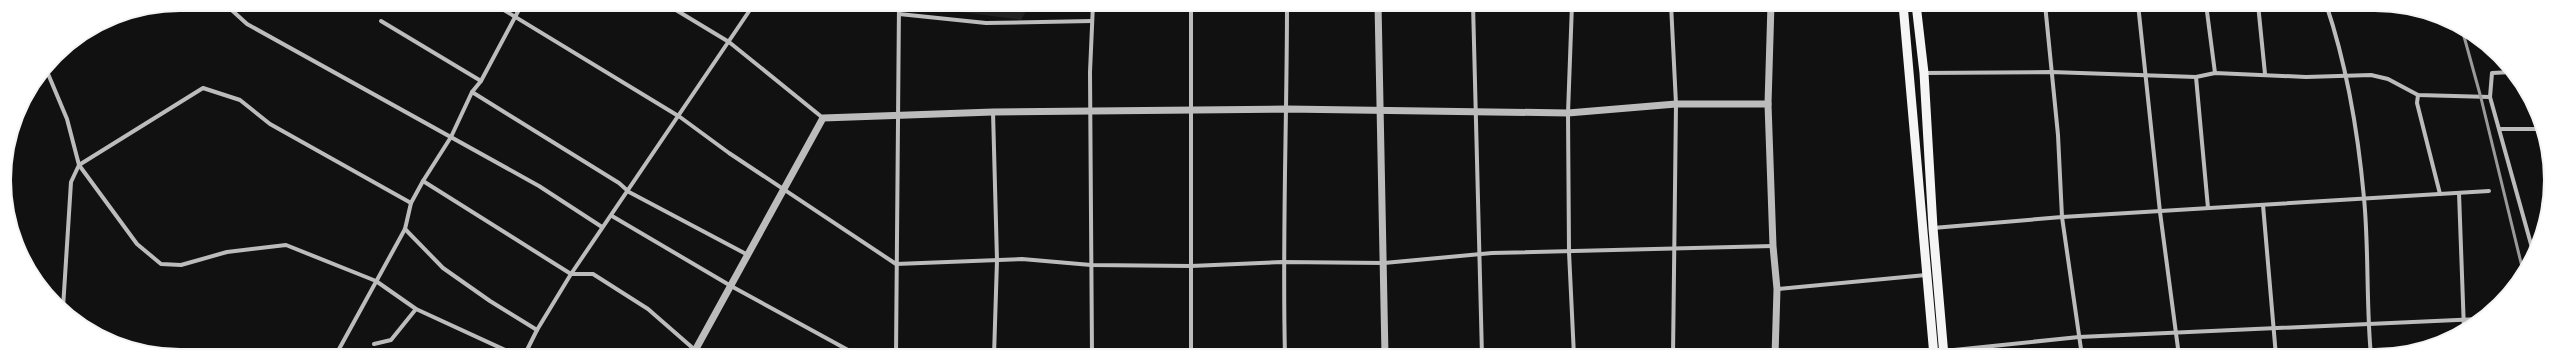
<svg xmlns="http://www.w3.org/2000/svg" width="2555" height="360" font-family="'Times New Roman',serif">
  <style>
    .green { fill: #202020 }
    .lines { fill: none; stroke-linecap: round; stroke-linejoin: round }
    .minor { stroke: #bcbcbc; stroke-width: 4 }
    .tertiary { stroke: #bcbcbc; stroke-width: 7 }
    .trunk { stroke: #f5f5f5; stroke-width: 9 }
    .rail { stroke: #9a9a9a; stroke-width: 3 }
    .rim { fill: none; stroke: #f5f5f5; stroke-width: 2 }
  </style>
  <rect width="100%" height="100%" fill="#111"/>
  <path class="green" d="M 956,4 L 1030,4 L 1021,20 L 954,11 Z"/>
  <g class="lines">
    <g class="minor">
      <path d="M 225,4 L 247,24 L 539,186 L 602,227"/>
      <path d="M 494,4 L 680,117 L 729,153 L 896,264 L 1022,259 L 1091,265 L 1191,266 L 1282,262 L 1384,263 L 1492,253 L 1773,246"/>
      <path d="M 666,4 L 729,42 L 823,118"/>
      <path d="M 1191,4 L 1191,356"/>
      <path d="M 1473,4 L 1482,356"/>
      <path d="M 1572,4 L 1568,113 L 1569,252 L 1574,356"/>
      <path d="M 1671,4 L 1676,104 L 1673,356"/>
      <path d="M 2045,4 L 2058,135 L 2062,217 L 2082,356"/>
      <path d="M 2138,4 L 2160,212 L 2179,356"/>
      <path d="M 2206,4 L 2215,73"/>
      <path d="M 2258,4 L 2265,74"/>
      <path d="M 2326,4 C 2347,66 2358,132 2364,198 C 2369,250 2366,303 2371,356"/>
      <path d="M 899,14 L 986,23 L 1092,21"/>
      <path d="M 381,21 L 481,81"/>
      <path d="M 46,69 L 67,119 L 79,165 L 137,244 L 161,264 L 181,265 L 227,252 L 286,245 L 376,281 L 416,309 L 518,356"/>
      <path d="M 1924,73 L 2051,72 L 2196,77 L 2215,73 L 2306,77 L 2371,75 L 2388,79 L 2418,95 L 2490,97 L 2534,255"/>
      <path d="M 2196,77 L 2208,208"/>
      <path d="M 472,92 L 619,183 L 629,192 L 748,255"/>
      <path d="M 2418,95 L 2417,103 L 2440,194"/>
      <path d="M 2490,97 L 2492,73 L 2512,72"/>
      <path d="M 993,112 L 997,260 L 994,356"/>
      <path d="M 2500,129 L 2542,129"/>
      <path d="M 423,181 L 571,274 L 593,274 L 648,309 L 695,350"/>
      <path d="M 2459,193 L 2464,330"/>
      <path d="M 2263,205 L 2276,356"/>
      <path d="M 612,216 L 731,286 L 859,356"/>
      <path d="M 1933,228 L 2062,217 L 2489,191"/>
      <path d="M 405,229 L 443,268 L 490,301 L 537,330"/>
      <path d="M 1777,289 L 1926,275"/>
      <path d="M 63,308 L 71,182 L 79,165 L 203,88 L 240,100 L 270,124 L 411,203"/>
      <path d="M 374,344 L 391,340 L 416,309"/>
      <path d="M 338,351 L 405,229 L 411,203 L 423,181 L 451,137 L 472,92 L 481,81 L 522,4"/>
      <path d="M 1944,351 L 2079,337 L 2479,319"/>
      <path d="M 524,356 L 537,330 L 571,274 L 754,4"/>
      <path d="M 896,356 L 899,4"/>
      <path d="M 1092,356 L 1090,72 L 1093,4"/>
      <path d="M 1285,356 C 1282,238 1287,121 1287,4"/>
      <path d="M 1721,356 L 1775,352"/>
      <path d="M 1889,356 L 1933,352"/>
    </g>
    <g class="tertiary">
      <path d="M 1378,4 L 1385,356"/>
      <path d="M 1771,4 L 1768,104 L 1773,246 L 1777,289 L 1775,356"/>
      <path d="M 692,356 L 823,118 L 993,112 L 1287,109 L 1568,113 L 1676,104 L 1768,104"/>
    </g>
    <g class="trunk">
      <path d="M 1903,4 L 1934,356"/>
      <path d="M 1916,4 L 1924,73 L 1933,228 L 1944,356"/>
    </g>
    <path class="rail" d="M 2462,29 L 2481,98 L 2523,271"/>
  </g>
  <path d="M0 0H2555V360H0ZM180 11H2375A169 169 0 0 1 2544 180V180A169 169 0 0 1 2375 349H180A169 169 0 0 1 11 180V180A169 169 0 0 1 180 11Z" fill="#fff" fill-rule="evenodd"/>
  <path class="rim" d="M180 11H2375A169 169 0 0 1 2544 180V180A169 169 0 0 1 2375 349H180A169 169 0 0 1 11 180V180A169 169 0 0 1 180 11Z"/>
</svg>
